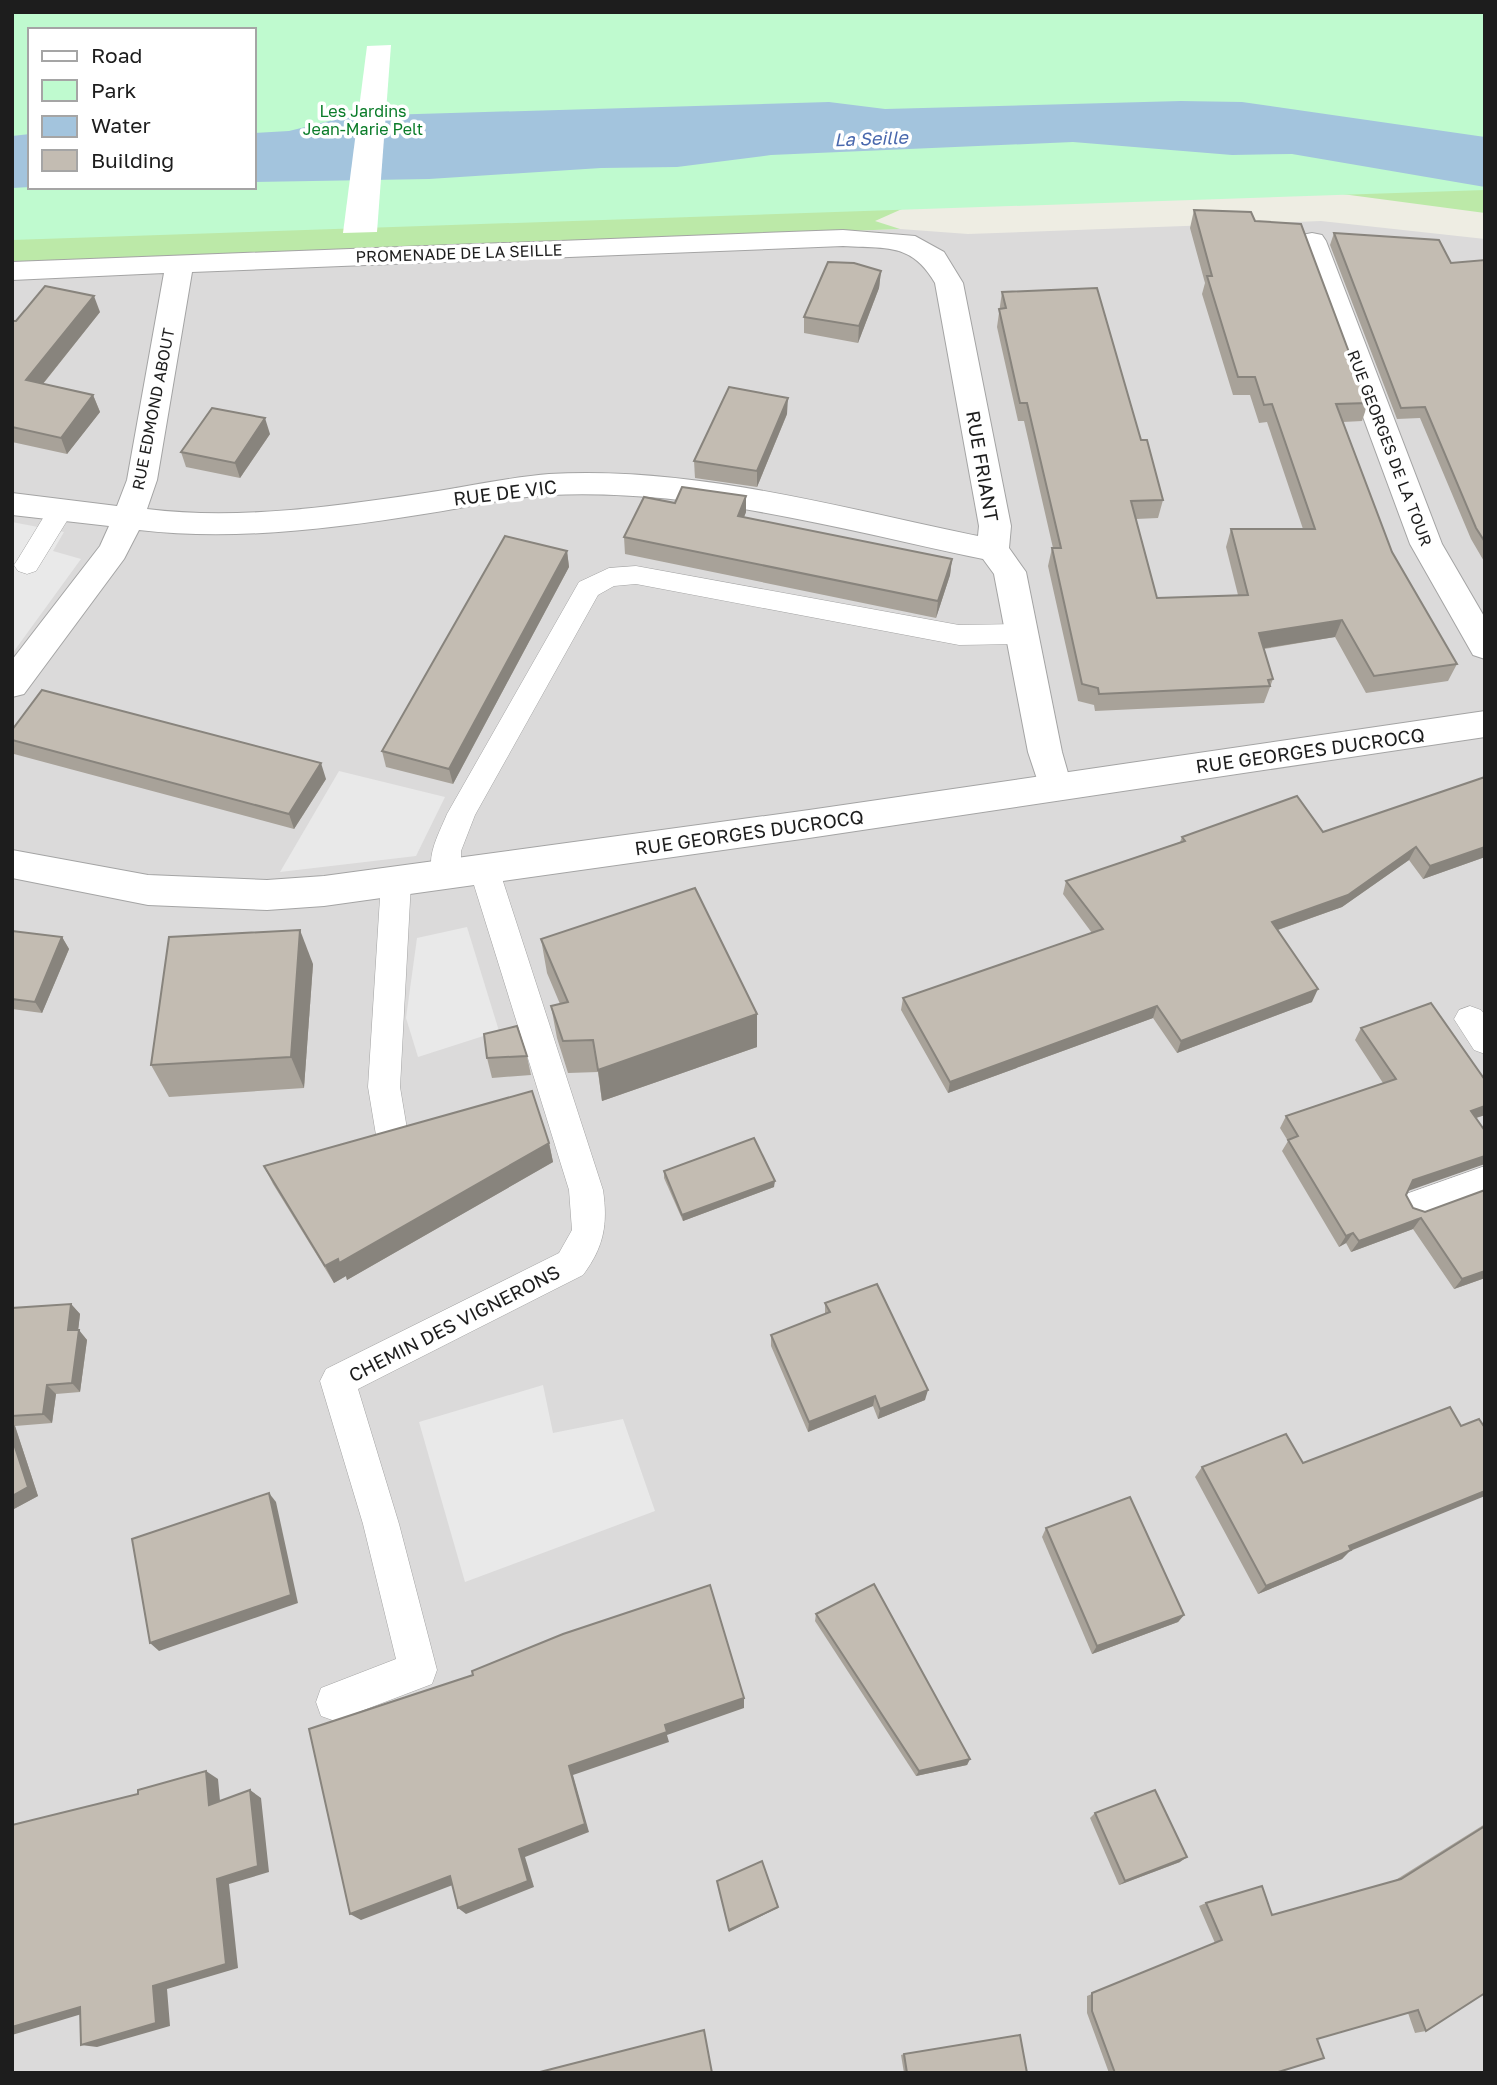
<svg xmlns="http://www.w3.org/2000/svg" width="1497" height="2085" font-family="'Golos Text',sans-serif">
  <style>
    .residential { fill: #dbdada }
    .grass { fill: #bce9a8 }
    .park { fill: #bffacf; fill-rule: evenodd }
    .parking { fill: #e9e9e9 }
    .water { fill: #a3c4dd }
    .pier { fill: #fff }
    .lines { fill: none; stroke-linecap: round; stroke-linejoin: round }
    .service-casing { stroke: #a4a4a4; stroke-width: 1 }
    .minor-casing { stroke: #a4a4a4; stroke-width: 2 }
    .tertiary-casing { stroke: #a4a4a4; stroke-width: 2 }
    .service { fill: #fff; fill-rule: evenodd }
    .minor { fill: #fff; fill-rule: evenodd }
    .tertiary { fill: #fff; fill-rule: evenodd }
    .wall { fill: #a8a299 }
    .shaded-wall { fill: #88847d }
    .building { fill: #c3bcb2; stroke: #88847d; stroke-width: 2 }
    .labels { text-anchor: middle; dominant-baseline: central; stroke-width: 7; stroke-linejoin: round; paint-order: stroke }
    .far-park-label { font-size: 16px; fill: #0a7c29; stroke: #fff }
    .far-street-label { font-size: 16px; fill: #1d1d1d; stroke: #fff }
    .far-water-label { font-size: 18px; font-style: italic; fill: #4968ad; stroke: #fff }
    .street-label { font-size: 19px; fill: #1d1d1d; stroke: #fff }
  </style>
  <rect width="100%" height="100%" fill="#eeede3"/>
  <path class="residential" d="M 1321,221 L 1485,239 L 1485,2073 L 12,2073 L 12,262 L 900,229 L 968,234 Z"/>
  <path class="grass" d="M 1485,166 L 1485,213 L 1312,190 L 911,205 L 875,221 L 900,229 L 12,262 L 12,171 L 30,187 L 254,187 Z"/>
  <path class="park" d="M 12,12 L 1485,12 L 1485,190 L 12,240 ZM 30,30 L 254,30 L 254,187 L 30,187 Z"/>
  <g class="parking">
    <path d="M 12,522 L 64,532 L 53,551 L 81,559 L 12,654 Z"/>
    <path d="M 339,771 L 445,797 L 416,856 L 280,872 Z"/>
    <path d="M 467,927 L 499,1031 L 418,1057 L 406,1018 L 417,938 Z"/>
    <path d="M 543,1385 L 553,1433 L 623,1419 L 655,1511 L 465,1582 L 419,1422 Z"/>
  </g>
  <g class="water">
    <path d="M 1181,101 L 1242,102 L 1485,137 L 1485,187 L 1292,154 L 1232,155 L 1073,142 L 771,155 L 677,167 L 601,168 L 429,179 L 254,182 L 254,133 L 289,131 L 350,116 L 829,102 L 885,109 Z"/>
    <path d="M 30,134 L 30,187 L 12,188 L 12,136 Z"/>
  </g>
  <path class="pier" d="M 391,45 L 377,232 L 343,233 L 367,46 Z"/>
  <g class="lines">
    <defs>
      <g id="service">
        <path d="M 60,502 L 69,505 L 73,511 L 36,571 L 27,574 L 18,571 L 14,565 L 18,559 L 51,505 Z"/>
        <path d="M 636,566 L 959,625 L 1022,624 L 1032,627 L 1035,634 L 1032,641 L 1022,644 L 959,645 L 636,584 L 614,586 L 598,595 L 475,815 L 461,851 L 461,875 L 456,883 L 446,887 L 436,883 C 423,860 438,836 447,814 L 579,582 L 609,568 Z"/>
        <path d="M 484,857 L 494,861 L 499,869 L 603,1190 C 608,1224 604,1247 583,1275 L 358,1389 L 399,1524 L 437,1670 L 432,1684 L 335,1721 L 321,1716 L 316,1702 L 321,1688 L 396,1659 L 363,1524 L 320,1381 L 326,1369 L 559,1253 L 572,1230 L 569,1190 L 469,869 L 474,861 Z"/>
        <path d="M 396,870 L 406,874 L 411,882 L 400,1087 L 408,1135 L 404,1145 L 392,1149 L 380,1145 L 376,1135 L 368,1087 L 381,882 L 386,874 Z"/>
        <path d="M 1470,1006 L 1481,1010 L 1485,1015 L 1485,1054 L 1474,1050 L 1454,1019 L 1459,1010 Z"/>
        <path d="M 1485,1166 L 1485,1196 L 1418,1220 L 1406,1216 L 1401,1205 L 1406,1194 Z"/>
      </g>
      <g id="minor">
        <path d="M 843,230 L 915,236 L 944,252 L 963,283 L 1011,526 L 1009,548 L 1026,572 L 1062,752 L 1072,787 L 1067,797 L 1055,800 L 1043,797 L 1028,752 L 994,574 L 983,559 C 840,529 696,488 549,495 C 508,497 465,508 424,514 C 331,529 232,541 139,530 L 124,559 L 24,694 L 12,697 L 12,660 L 100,546 L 109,526 L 12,515 L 12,493 L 117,506 L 127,480 L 164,273 L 12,280 L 12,262 ZM 843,246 C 886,249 911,242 935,283 L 979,526 L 978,536 C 837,507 694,466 549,474 C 512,477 475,485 438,491 C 344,505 243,521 147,509 L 157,480 L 192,272 Z"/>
        <path d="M 1312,233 L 1322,235 L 1326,241 L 1442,544 L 1485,618 L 1485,659 L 1473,655 L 1410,544 L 1298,241 L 1302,235 Z"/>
      </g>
      <path id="tertiary" d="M 1485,711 L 1485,737 L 809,838 L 324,906 L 267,910 L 148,905 L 12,878 L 12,850 L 148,875 L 267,880 L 324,876 L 809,810 Z"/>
    </defs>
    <use href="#service" class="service-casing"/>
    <use href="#minor" class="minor-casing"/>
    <use href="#tertiary" class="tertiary-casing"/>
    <use href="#service" class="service"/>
    <use href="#minor" class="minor"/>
    <use href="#tertiary" class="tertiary"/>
  </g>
  <g class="wall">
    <path d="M 1194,210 L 1255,221 L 1368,403 L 1362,421 L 1343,422 L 1392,552 L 1457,664 L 1448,681 L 1366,693 L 1335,637 L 1264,649 L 1273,679 L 1264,703 L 1095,711 L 1094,705 L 1078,701 L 1048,566 L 1052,548 L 1053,548 L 1024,421 L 1018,421 L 997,327 L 1002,292 L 1141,440 L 1163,500 L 1158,518 L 1136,519 L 1157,598 L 1238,595 L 1226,547 L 1231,529 L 1303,529 L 1267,422 L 1259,423 L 1250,395 L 1233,395 L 1202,294 L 1205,283 L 1190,228 Z"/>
    <path d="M 1334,233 L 1451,263 L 1485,260 L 1485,563 L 1471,539 L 1420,418 L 1397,419 L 1330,245 Z"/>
    <path d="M 881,271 L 879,288 L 858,343 L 804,333 L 804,317 Z"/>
    <path d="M 100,312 L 43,384 L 93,395 L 100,412 L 67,454 L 12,442 L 12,321 L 16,321 Z"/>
    <path d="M 787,414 L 757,487 L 695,478 L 694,461 Z"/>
    <path d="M 270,434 L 240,478 L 186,467 L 181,452 Z"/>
    <path d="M 746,496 L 746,512 L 744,517 L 952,559 L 950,575 L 936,618 L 625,554 L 624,537 L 675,503 Z"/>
    <path d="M 567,551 L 569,567 L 453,784 L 386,767 L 382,751 Z"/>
    <path d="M 12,730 L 326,779 L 294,829 L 14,754 L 12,751 Z"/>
    <path d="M 1485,777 L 1485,857 L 1423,879 L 1409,860 L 1342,907 L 1278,930 L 1312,1002 L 1177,1053 L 1153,1018 L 948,1093 L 901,1010 L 903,998 L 1092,933 L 1063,894 L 1066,881 L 1180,842 L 1182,837 L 1323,832 Z"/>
    <path d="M 12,931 L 62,937 L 69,949 L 42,1013 L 12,1009 Z"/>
    <path d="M 541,939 L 757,1047 L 602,1101 L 598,1072 L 568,1073 L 557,1038 L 551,1006 L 560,1004 L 547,973 Z"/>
    <path d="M 313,964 L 304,1088 L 169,1097 L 151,1065 Z"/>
    <path d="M 1361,1028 L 1485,1080 L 1485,1115 L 1476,1118 L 1408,1190 L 1406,1195 L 1413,1208 L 1425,1212 L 1485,1190 L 1485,1278 L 1454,1289 L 1413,1229 L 1351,1252 L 1346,1243 L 1339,1247 L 1282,1151 L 1288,1141 L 1280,1128 L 1286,1116 L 1383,1083 L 1355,1040 Z"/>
    <path d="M 527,1056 L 531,1075 L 492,1078 L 487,1058 Z"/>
    <path d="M 549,1143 L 553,1162 L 347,1280 L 346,1276 L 334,1283 L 273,1184 L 264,1166 Z"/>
    <path d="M 664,1171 L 774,1187 L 683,1221 L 664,1178 Z"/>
    <path d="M 825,1303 L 925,1400 L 878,1419 L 873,1406 L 808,1432 L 771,1346 L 771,1335 L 825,1314 Z"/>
    <path d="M 71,1304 L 80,1314 L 78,1330 L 87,1340 L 80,1392 L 56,1394 L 52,1423 L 15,1426 L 38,1496 L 12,1510 L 12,1308 Z"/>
    <path d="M 1461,1426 L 1342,1559 L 1258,1594 L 1195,1477 L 1202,1467 L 1303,1463 Z"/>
    <path d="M 1046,1528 L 1184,1615 L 1178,1622 L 1092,1654 L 1042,1537 Z"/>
    <path d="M 816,1614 L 970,1759 L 967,1765 L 916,1776 L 815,1621 Z"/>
    <path d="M 1095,1813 L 1180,1862 L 1119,1885 L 1090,1818 Z"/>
    <path d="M 1485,1824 L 1485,1993 L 1426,2031 L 1415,2033 L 1408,2013 L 1317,2039 L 1275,2073 L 1109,2073 L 1087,2013 L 1087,1996 L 1215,1943 L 1199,1906 L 1206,1903 L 1272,1915 L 1394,1881 Z"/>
    <path d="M 904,2054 L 1027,2073 L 904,2073 L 901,2055 Z"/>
  </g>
  <g class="shaded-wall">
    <path d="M 881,271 L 879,288 L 858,343 L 859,326 Z"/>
    <path d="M 94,296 L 100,312 L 33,396 L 26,380 Z"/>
    <path d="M 93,395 L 100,412 L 67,454 L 61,438 Z"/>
    <path d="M 788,398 L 787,414 L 757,487 L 757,471 Z"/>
    <path d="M 265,418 L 270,434 L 240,478 L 235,463 Z"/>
    <path d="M 746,496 L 746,512 L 738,532 L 738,516 Z"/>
    <path d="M 567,551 L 569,567 L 453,784 L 449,769 Z"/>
    <path d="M 952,559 L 950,575 L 936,618 L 938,601 Z"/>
    <path d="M 1342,620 L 1335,637 L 1253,650 L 1259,633 Z"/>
    <path d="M 321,763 L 326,779 L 294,829 L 289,814 Z"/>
    <path d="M 1416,847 L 1409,860 L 1342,907 L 1266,934 L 1272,922 Z"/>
    <path d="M 1485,847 L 1485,857 L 1423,879 L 1430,866 Z"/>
    <path d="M 300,930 L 313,964 L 304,1088 L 291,1057 Z"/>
    <path d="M 62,937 L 69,949 L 42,1013 L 35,1002 Z"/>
    <path d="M 1318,989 L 1312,1002 L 1177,1053 L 1181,1041 Z"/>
    <path d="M 1157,1006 L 1153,1018 L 948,1093 L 950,1082 Z"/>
    <path d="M 757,1014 L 757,1047 L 602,1101 L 598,1070 Z"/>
    <path d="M 1485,1106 L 1485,1115 L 1463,1122 L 1471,1111 Z"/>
    <path d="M 549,1143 L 553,1162 L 347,1280 L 346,1276 L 334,1283 L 325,1266 Z"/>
    <path d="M 1485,1156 L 1485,1164 L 1405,1192 L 1413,1180 Z"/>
    <path d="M 775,1181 L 774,1187 L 683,1221 L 682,1215 Z"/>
    <path d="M 1421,1218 L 1413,1229 L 1351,1252 L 1359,1241 Z"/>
    <path d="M 1353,1233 L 1346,1243 L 1339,1247 L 1346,1236 Z"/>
    <path d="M 1485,1271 L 1485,1278 L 1454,1289 L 1462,1279 Z"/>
    <path d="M 71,1304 L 80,1314 L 77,1340 L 68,1330 Z"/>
    <path d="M 79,1330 L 87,1340 L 80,1392 L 72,1383 Z"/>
    <path d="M 47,1385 L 56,1394 L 52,1423 L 43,1414 Z"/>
    <path d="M 928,1390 L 925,1400 L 878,1419 L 880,1409 Z"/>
    <path d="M 875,1396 L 873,1406 L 808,1432 L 809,1422 Z"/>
    <path d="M 12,1423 L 15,1426 L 38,1496 L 12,1510 Z"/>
    <path d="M 1485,1491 L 1485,1496 L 1350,1551 L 1342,1559 L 1258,1594 L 1266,1586 L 1349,1546 Z"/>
    <path d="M 269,1493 L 276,1502 L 298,1603 L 159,1651 L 150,1643 Z"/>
    <path d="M 1184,1615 L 1178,1622 L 1092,1654 L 1097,1646 Z"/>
    <path d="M 744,1698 L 744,1708 L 667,1735 L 669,1742 L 573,1775 L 589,1832 L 525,1857 L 534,1887 L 466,1914 L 458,1908 L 519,1849 L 569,1766 L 665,1725 Z"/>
    <path d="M 970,1759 L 967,1765 L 916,1776 L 919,1771 Z"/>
    <path d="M 206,1771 L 218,1779 L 221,1812 L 209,1805 Z"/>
    <path d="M 250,1790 L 261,1798 L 269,1872 L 229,1884 L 238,1968 L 167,1989 L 170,2026 L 97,2047 L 81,2045 L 217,1879 Z"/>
    <path d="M 1187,1857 L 1180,1862 L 1119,1885 L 1125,1881 Z"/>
    <path d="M 450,1876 L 458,1883 L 361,1920 L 350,1914 Z"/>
    <path d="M 778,1907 L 778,1908 L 729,1932 L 729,1930 Z"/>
    <path d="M 80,2007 L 95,2010 L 12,2035 L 12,2027 Z"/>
  </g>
  <g class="building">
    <path d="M 1194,210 L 1251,212 L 1255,221 L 1301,224 L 1368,403 L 1336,404 L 1392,552 L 1457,664 L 1374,676 L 1342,620 L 1259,633 L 1273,679 L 1268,680 L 1270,686 L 1099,694 L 1098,688 L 1082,684 L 1052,548 L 1061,548 L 1027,403 L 1020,403 L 999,309 L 1006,308 L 1002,292 L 1097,288 L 1141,440 L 1147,440 L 1163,500 L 1131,501 L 1157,598 L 1248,595 L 1231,529 L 1315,529 L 1272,404 L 1264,405 L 1255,377 L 1238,377 L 1207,276 L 1212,276 Z"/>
    <path d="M 1334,233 L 1439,240 L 1451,263 L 1485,260 L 1485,542 L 1476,528 L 1425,407 L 1401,408 Z"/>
    <path d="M 828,262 L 854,263 L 881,271 L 859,326 L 804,317 Z"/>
    <path d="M 45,286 L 94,296 L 26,380 L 93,395 L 61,438 L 12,427 L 12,321 L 16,321 Z"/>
    <path d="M 729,387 L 788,398 L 757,471 L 694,461 Z"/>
    <path d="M 212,408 L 265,418 L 235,463 L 181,452 Z"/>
    <path d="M 682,487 L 746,496 L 738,516 L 952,559 L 938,601 L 624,537 L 644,497 L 675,503 Z"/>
    <path d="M 505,536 L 567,551 L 449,769 L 382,751 Z"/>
    <path d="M 42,690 L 321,763 L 289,814 L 12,740 L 12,730 Z"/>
    <path d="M 1485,777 L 1485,847 L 1430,866 L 1416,847 L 1348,895 L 1272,922 L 1318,989 L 1181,1041 L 1157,1006 L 950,1082 L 903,998 L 1103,929 L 1066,881 L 1185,841 L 1182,837 L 1297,796 L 1323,832 Z"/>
    <path d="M 695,888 L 757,1014 L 598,1070 L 593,1040 L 563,1041 L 551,1006 L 568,1002 L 541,939 Z"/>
    <path d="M 300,930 L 291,1057 L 151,1065 L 169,937 Z"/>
    <path d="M 12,931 L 62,937 L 35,1002 L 12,999 Z"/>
    <path d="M 1431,1003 L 1485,1080 L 1485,1106 L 1471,1111 L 1485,1131 L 1485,1156 L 1413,1180 L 1406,1195 L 1413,1208 L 1425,1212 L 1485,1190 L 1485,1271 L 1462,1279 L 1421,1218 L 1359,1241 L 1353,1233 L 1346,1236 L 1288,1140 L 1298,1136 L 1286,1116 L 1396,1079 L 1361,1028 Z"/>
    <path d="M 517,1026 L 527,1056 L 487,1058 L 484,1034 Z"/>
    <path d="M 532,1091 L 549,1143 L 339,1263 L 338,1259 L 325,1266 L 264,1166 Z"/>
    <path d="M 754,1138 L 775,1181 L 682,1215 L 664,1171 Z"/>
    <path d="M 877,1284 L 928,1390 L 880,1409 L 875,1396 L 809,1422 L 771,1335 L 830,1312 L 825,1303 Z"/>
    <path d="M 71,1304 L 68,1330 L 79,1330 L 72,1383 L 47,1385 L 43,1414 L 12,1416 L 12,1308 Z"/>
    <path d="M 1450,1407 L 1461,1426 L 1479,1419 L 1485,1428 L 1485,1491 L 1349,1546 L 1351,1550 L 1266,1586 L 1202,1467 L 1286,1434 L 1303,1463 Z"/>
    <path d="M 12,1438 L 28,1487 L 12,1496 Z"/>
    <path d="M 269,1493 L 291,1595 L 150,1643 L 132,1539 Z"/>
    <path d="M 1130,1497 L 1184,1615 L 1097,1646 L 1046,1528 Z"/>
    <path d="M 874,1584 L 970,1759 L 919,1771 L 816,1614 Z"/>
    <path d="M 710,1585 L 744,1698 L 665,1725 L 667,1732 L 569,1766 L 585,1824 L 519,1849 L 528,1881 L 458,1908 L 450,1876 L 350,1914 L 309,1729 L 473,1675 L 472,1671 L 563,1634 Z"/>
    <path d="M 206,1771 L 209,1805 L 250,1790 L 258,1866 L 217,1879 L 226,1964 L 153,1986 L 156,2023 L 81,2045 L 80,2007 L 12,2027 L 12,1825 L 138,1794 L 138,1790 Z"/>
    <path d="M 1155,1790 L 1187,1857 L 1125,1881 L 1095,1813 Z"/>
    <path d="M 1485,1826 L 1485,1993 L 1426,2031 L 1418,2010 L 1317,2039 L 1324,2058 L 1275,2073 L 1115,2073 L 1092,2011 L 1092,1993 L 1222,1940 L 1206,1903 L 1262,1886 L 1272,1915 L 1401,1879 Z"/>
    <path d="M 762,1861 L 778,1907 L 729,1930 L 717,1881 Z"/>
    <path d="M 704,2030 L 712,2073 L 536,2073 Z"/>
    <path d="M 1020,2035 L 1027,2073 L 907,2073 L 904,2054 Z"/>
  </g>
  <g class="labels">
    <g class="far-park-label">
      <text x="363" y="111">Les Jardins<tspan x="363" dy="18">Jean-Marie Pelt</tspan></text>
    </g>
    <g class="far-street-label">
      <text transform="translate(459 253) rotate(-2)">PROMENADE DE LA SEILLE</text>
      <text transform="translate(153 409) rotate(-79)">RUE EDMOND ABOUT</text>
      <text transform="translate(1390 448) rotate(69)">RUE GEORGES DE LA TOUR</text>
    </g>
    <g class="far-water-label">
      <text transform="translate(871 138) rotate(-2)">La Seille</text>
    </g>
    <g class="street-label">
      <text transform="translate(983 466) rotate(80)">RUE FRIANT</text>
      <text transform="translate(505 492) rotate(-7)">RUE DE VIC</text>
      <text transform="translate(1310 750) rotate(-8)">RUE GEORGES DUCROCQ</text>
      <text transform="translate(749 832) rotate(-8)">RUE GEORGES DUCROCQ</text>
      <text transform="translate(454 1323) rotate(-27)">CHEMIN DES VIGNERONS</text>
    </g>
  </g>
  <rect width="1497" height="2085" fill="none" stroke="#1d1d1d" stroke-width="28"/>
  <rect x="28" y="28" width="228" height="161" fill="#ffffff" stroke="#a5a5a5" stroke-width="2"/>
  <rect x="42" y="51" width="35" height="10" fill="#ffffff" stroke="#a5a5a5" stroke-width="2"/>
  <text x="91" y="63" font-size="21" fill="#1d1d1d">Road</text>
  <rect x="42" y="80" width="35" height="21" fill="#bffacf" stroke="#a5a5a5" stroke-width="2"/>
  <text x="91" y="98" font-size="21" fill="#1d1d1d">Park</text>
  <rect x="42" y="116" width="35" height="21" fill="#a3c4dd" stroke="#a5a5a5" stroke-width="2"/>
  <text x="91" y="133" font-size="21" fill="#1d1d1d">Water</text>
  <rect x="42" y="150" width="35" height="21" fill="#c3bcb2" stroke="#a5a5a5" stroke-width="2"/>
  <text x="91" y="168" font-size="21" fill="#1d1d1d">Building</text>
</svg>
